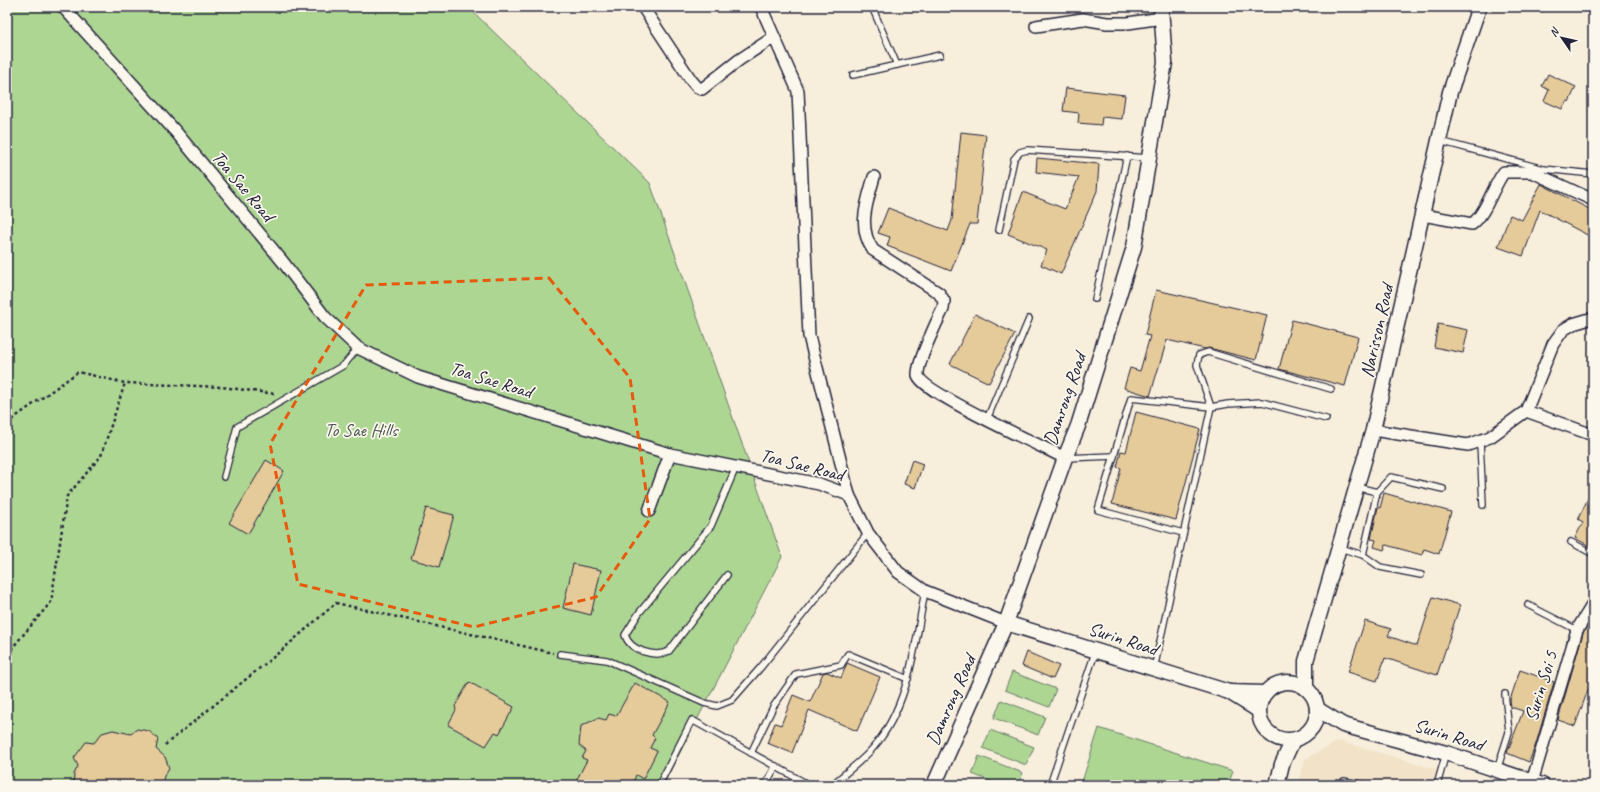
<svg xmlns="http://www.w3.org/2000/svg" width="1600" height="792" font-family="Caveat,sans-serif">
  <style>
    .built { fill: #f2e3c8 }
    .green { fill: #aed693; stroke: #687c67 }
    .building { fill: #e5ca9a; stroke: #22223b }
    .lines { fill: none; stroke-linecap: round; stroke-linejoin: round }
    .service-casing { stroke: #22223b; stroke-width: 8 }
    .minor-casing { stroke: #22223b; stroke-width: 14 }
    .tertiary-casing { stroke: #22223b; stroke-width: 17 }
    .path { stroke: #22223b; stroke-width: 2.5; stroke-dasharray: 3 3; stroke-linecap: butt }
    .service { stroke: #fbf7ec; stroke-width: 5.5 }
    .minor { stroke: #fbf7ec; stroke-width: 11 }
    .tertiary { stroke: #fbf7ec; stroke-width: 14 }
    .marked { fill: none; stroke: #e8590c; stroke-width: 3; stroke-dasharray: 8 5; stroke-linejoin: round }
    .labels { text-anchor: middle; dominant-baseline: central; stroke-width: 3.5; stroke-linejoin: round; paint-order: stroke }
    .street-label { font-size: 19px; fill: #22223b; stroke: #fbf7ec }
    .park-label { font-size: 19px; fill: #4c5855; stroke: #fbf7ec }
  </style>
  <rect width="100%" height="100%" fill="#f7eedc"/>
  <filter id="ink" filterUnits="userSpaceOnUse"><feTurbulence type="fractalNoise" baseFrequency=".025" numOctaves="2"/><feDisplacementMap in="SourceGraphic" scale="8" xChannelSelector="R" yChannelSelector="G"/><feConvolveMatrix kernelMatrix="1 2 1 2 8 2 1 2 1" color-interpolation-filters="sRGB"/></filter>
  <g filter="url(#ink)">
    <path class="built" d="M 1339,741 L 1443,771 L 1441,785 L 1298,785 L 1305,759 Z"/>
    <g class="green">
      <path d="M 7,7 L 468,7 L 650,183 L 782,557 L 663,785 L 7,785 Z"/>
      <path d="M 1012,672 L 1056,689 L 1049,707 L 1005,690 Z"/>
      <path d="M 1001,700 L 1045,717 L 1038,735 L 994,718 Z"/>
      <path d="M 1099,728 L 1233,771 L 1228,785 L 1081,785 Z"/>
      <path d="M 990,730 L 1034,747 L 1026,765 L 983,748 Z"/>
      <path d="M 979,756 L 1023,773 L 1018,785 L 1001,785 L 972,774 Z"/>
    </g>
    <g class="building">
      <path d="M 1548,74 L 1576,87 L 1569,102 L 1567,101 L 1562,109 L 1544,101 L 1549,90 L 1542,86 Z"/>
      <path d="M 1066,88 L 1125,95 L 1122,119 L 1102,117 L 1101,125 L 1078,123 L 1079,113 L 1063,111 Z"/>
      <path d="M 961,132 L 986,135 L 977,224 L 970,224 L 951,271 L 887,246 L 890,237 L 878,233 L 888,208 L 948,231 L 952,220 Z"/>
      <path d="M 1037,158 L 1099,164 L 1097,191 L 1061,274 L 1041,265 L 1047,250 L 1008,234 L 1023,192 L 1065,209 L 1079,177 L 1036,172 Z"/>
      <path d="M 1541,184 L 1593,211 L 1593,238 L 1540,210 L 1523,256 L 1498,247 L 1510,215 L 1522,220 Z"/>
      <path d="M 1156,290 L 1267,315 L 1256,360 L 1209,348 L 1205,349 L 1167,340 L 1150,396 L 1124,388 L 1130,368 L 1140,371 L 1150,336 L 1145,335 Z"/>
      <path d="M 975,314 L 1015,334 L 989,383 L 950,364 Z"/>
      <path d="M 1292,320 L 1358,337 L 1345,386 L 1279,369 Z"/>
      <path d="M 1438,324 L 1468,330 L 1463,353 L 1434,347 Z"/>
      <path d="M 1136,412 L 1200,429 L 1176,520 L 1112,504 L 1121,468 L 1117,467 L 1121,451 L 1126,452 Z"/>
      <path d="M 266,460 L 284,471 L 248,534 L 229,523 Z"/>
      <path d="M 912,460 L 923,464 L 915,488 L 904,484 Z"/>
      <path d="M 1593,488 L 1593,548 L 1575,538 L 1583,522 L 1578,519 Z"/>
      <path d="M 1384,493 L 1451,512 L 1439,554 L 1424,549 L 1422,555 L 1386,545 L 1384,550 L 1374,547 L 1376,540 L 1371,539 L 1378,507 L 1380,508 Z"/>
      <path d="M 426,508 L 454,515 L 439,567 L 411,559 Z"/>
      <path d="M 573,564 L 601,570 L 591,615 L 563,608 Z"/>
      <path d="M 1433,597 L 1460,605 L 1437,675 L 1385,658 L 1377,681 L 1348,672 L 1365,621 L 1391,629 L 1388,636 L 1417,646 Z"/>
      <path d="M 1593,617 L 1593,676 L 1575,726 L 1558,720 L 1583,633 Z"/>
      <path d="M 1027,652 L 1059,666 L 1053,679 L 1022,666 Z"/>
      <path d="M 847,663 L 880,677 L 857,731 L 809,710 L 792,753 L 767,743 L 775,723 L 781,725 L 793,695 L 810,702 L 823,673 L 827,672 L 841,678 Z"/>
      <path d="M 1520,670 L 1554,682 L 1536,744 L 1529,762 L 1507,753 L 1523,711 L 1511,707 L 1510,700 Z"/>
      <path d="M 469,682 L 514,707 L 499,734 L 495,732 L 486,746 L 448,725 L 456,710 L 455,706 Z"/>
      <path d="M 635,683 L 670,702 L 652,735 L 655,738 L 650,748 L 657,751 L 643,779 L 636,775 L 633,783 L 625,781 L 622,785 L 574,785 L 587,760 L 582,758 L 586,751 L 579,745 L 581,726 L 598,718 L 606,720 L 609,714 L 616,716 Z"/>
      <path d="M 137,729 L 149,731 L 158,739 L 156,749 L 165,757 L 169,768 L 164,776 L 162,785 L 73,785 L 74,774 L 78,766 L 74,758 L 86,742 L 94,743 L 102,733 L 113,730 L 131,734 Z"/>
    </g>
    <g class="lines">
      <defs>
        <g id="service">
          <path d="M 872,7 L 897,65"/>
          <path d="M 853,75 L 940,55"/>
          <path d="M 1440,141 L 1544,169 L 1593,174"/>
          <path d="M 999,230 L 1014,159 L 1020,152 L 1027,150 L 1149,158"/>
          <path d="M 1095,299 L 1127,156"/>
          <path d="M 987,419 L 1029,319"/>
          <path d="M 1480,442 L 1483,505"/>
          <path d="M 1065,458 L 1114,456"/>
          <path d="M 224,477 L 237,427 L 344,365 L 358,348"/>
          <path d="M 1357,487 L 1377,492"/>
          <path d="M 1183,533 L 1098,510 L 1131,398 L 1211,407 L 1228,404 L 1262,402 L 1326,419"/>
          <path d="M 1571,542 L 1593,554"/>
          <path d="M 1340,548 L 1363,555 L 1380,567 L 1421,575"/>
          <path d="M 1363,555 L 1377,492 L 1391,477 L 1443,489"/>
          <path d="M 727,575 L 669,651 C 655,658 630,651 625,635 L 639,613 L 711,526 L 736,467"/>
          <path d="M 1528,605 L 1577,630"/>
          <path d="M 560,654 L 607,660 L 704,703 L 717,706 L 732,700 L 761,667 L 868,533"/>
          <path d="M 1154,669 L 1211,407 L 1197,365 L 1199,355 L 1208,352 L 1331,389"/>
          <path d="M 751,753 L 773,707 L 796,674 L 841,665 L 848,654 L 908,679"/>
          <path d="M 1497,770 L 1509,732 L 1505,694"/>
          <path d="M 659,785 L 692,720 L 809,785"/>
          <path d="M 765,785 L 776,766"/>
          <path d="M 832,785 C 845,773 861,762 873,748 C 910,705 915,644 925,591"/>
          <path d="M 1050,785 L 1096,650"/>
          <path d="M 1343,785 L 1344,781 L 1365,785"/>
          <path d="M 1437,785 L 1446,753"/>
        </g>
        <g id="minor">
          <path d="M 63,7 L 176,132 L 283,262 L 325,317 L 358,348 L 418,377 L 670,454 L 819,484 L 849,495"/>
          <path d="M 761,7 L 798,91 L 809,336 L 849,495 L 868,533 L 898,572 L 925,591 L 1006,623"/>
          <path d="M 644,9 L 691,80 L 697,87 L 702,89 L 739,60 L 774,37"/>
          <path d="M 1036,26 L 1083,19 L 1107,23 L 1128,23 L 1162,18"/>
          <path d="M 874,177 C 867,202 857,227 873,250 L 939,293 L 944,301 L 943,309 C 937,321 917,363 918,375 C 921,392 1044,447 1065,458"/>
          <path d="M 1423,215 L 1472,224 C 1486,214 1493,186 1504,172 L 1532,172 L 1593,200"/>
          <path d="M 1526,411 L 1593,435"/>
          <path d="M 1373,430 L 1468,445 L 1490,437 L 1526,411 L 1553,344 L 1563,330 L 1573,324 L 1593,318"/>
          <path d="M 649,511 L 670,454"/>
          <path d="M 1532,782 L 1577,630 L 1593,604"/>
        </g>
        <g id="tertiary">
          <path d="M 1006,623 L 1229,692 L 1258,710"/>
          <circle cx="1288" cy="711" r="29"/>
          <path d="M 1306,688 L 1306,661 L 1373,430 L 1450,92 L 1479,7"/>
          <path d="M 1229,692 L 1264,693"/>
          <path d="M 1317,709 L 1343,725 L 1446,753 L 1542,785"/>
          <path d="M 934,785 L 1006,623 L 1065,458 L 1078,426 L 1134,247 L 1165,62 L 1161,7"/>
          <path d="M 1277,785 L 1282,764 L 1293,740"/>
        </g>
      </defs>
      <use href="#service" class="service-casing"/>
      <use href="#minor" class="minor-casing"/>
      <use href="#tertiary" class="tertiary-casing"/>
      <g class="path">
        <path d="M 7,423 L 78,372 L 125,383 L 222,387 L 276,394"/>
        <path d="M 7,654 L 51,602 L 67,496 L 101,456 L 125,383"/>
        <path d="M 165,745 L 282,650 L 336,603 L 553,653"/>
      </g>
      <use href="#service" class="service"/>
      <use href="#minor" class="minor"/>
      <use href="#tertiary" class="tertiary"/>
    </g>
  </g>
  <path class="marked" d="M 549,278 L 630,378 L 650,519 L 596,597 L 474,627 L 298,584 L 270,444 L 366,285 Z"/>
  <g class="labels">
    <g class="street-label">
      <text transform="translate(243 186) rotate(50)">Toa Sae Road</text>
      <text transform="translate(1377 331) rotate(-77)">Narisson Road</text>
      <text transform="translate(491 380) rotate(17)">Toa Sae Road</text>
      <text transform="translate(1065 399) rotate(-71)">Damrong Road</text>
      <text transform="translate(802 465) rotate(14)">Toa Sae Road</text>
      <text transform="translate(1123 639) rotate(18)">Surin Road</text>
      <text transform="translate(1541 686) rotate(-73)">Surin Soi 5</text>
      <text transform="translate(951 700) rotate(-66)">Damrong Road</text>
      <text transform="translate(1449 735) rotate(17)">Surin Road</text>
    </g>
    <g class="park-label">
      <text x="361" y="430">To Sae Hills</text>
    </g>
  </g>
  <rect width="1600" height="792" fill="none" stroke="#fbf7ec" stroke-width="24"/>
  <rect x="12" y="12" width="1576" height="768" fill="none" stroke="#22223b" stroke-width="1.5" filter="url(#ink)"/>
  <g transform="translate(1562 38) rotate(304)" stroke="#fbf7ec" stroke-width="3" paint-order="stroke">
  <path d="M0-3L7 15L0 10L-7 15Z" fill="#22223b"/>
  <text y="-6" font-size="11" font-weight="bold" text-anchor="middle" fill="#22223b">N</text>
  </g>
</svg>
